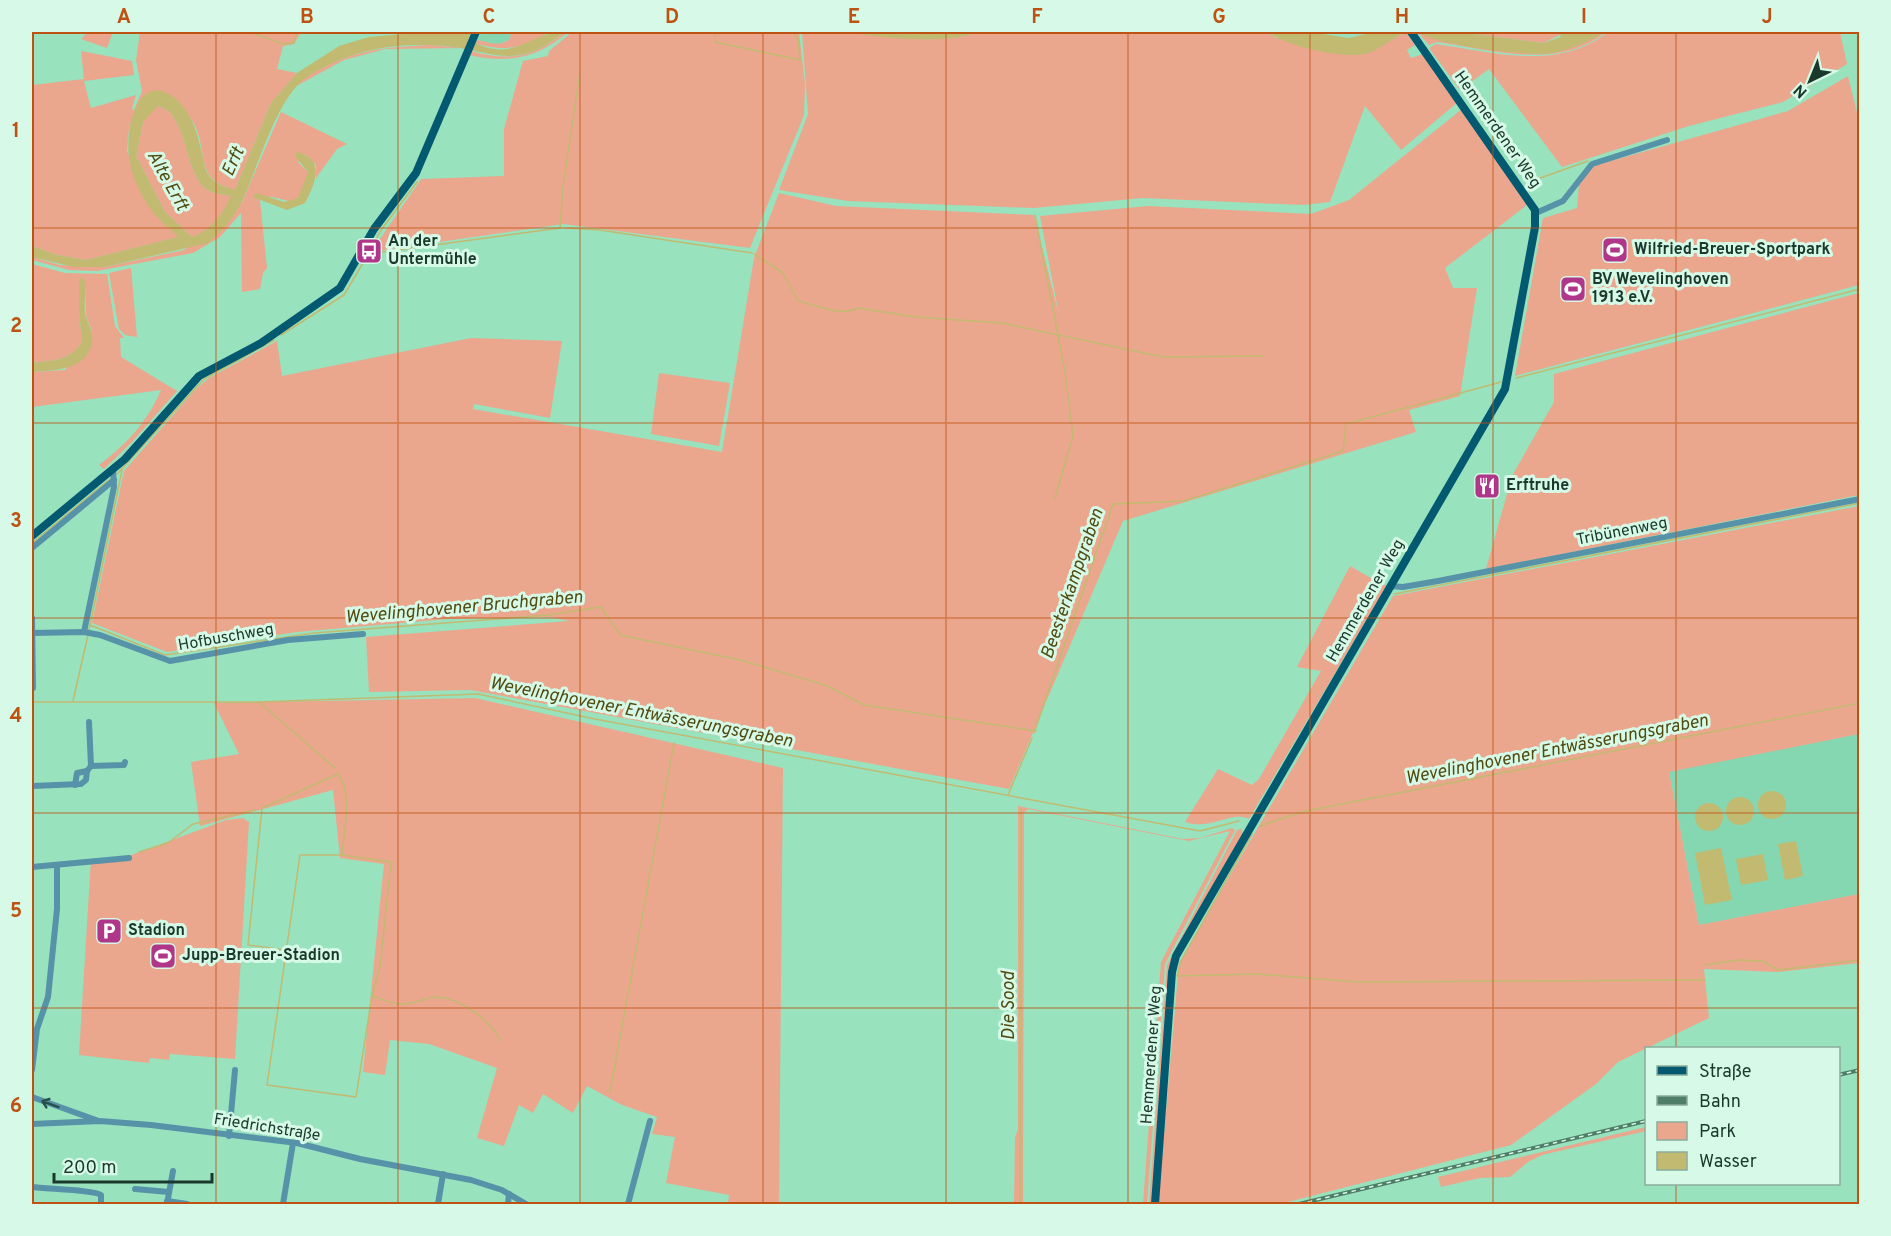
<svg xmlns="http://www.w3.org/2000/svg" width="1891" height="1236" font-family="Overpass,sans-serif">
  <style>
    .built { fill: #84d7b0 }
    .green { fill: #eaa78d }
    .water { fill: #c2ba70; fill-rule: evenodd }
    .lines { fill: none; stroke-linecap: round; stroke-linejoin: round }
    .stream { stroke: #c2ba70; stroke-width: 1.5 }
    .minor { stroke: #5793a8; stroke-width: 6 }
    .major { stroke: #025970; stroke-width: 8 }
    .rail-casing { stroke: #4e7e67; stroke-width: 4 }
    .rail { stroke: #d6fae7; stroke-width: 1.5; stroke-dasharray: 4.5; stroke-linecap: butt }
    .oneway { stroke: #294f4a }
    .grid { fill: none; stroke: #bf5212; stroke-width: 1.5; stroke-opacity: 0.55 }
    .labels { text-anchor: middle; dominant-baseline: central; stroke-width: 6; stroke-linejoin: round; paint-order: stroke }
    .street-label { font-size: 16px; fill: #1a382b; stroke: #d6fae7 }
    .poi-label { font-size: 16px; font-weight: bold; fill: #1a382b; stroke: #d6fae7; text-anchor: start }
    .water-label { font-size: 18px; font-style: italic; fill: #514b11; stroke: #d6fae7 }
    .neatline { fill: none; stroke: #bf5212; stroke-width: 2 }
    .grid-label { font-size: 20px; text-anchor: middle; font-weight: bold; fill: #bf5212 }
  </style>
  <rect width="100%" height="100%" fill="#98e2be"/>
  <g class="built">
    <path d="M 481,32 L 511,32 L 510,39 L 497,45 L 478,40 Z"/>
    <path d="M 1859,734 L 1859,894 L 1699,925 L 1669,771 Z"/>
  </g>
  <g class="green">
    <path d="M 83,32 L 113,32 L 107,48 L 81,39 L 86,34 Z"/>
    <path d="M 140,32 L 301,32 L 294,44 L 283,46 L 277,69 L 297,73 L 271,103 L 235,190 C 196,180 208,158 196,128 C 192,118 183,109 177,100 L 138,105 L 129,128 L 127,151 L 158,218 L 179,237 L 86,260 L 57,255 L 32,246 L 32,85 L 84,79 L 81,51 L 132,61 L 134,75 L 84,81 L 91,108 L 136,95 L 132,109 L 134,110 L 142,91 L 136,60 Z"/>
    <path d="M 511,32 L 549,32 C 526,49 502,52 475,43 L 478,40 C 490,43 499,47 510,39 Z"/>
    <path d="M 564,32 L 568,32 C 538,58 508,64 469,55 L 471,51 C 510,62 534,57 564,32 Z"/>
    <path d="M 572,32 L 799,32 L 805,84 L 804,115 L 750,248 L 563,224 L 377,251 L 374,248 L 421,179 L 504,176 L 504,129 L 523,61 L 548,56 L 549,51 Z"/>
    <path d="M 802,32 C 817,32 833,30 848,32 C 886,36 941,46 978,32 L 1267,32 L 1276,38 L 1368,53 L 1406,32 L 1415,45 L 1407,50 L 1411,58 L 1423,54 L 1458,102 L 1401,150 L 1365,106 L 1330,202 L 1303,205 L 1143,198 L 1034,208 L 848,201 L 779,190 L 808,114 Z"/>
    <path d="M 1459,32 L 1558,32 L 1562,34 L 1543,43 Z"/>
    <path d="M 1606,32 C 1558,71 1492,50 1437,42 L 1429,45 L 1419,34 L 1457,44 L 1535,54 L 1569,48 Z"/>
    <path d="M 1608,32 L 1840,32 L 1847,64 L 1783,102 L 1689,126 L 1562,167 L 1489,69 L 1460,90 L 1429,48 L 1436,44 C 1494,52 1557,72 1608,32 Z"/>
    <path d="M 431,45 L 464,48 L 385,49 L 344,60 L 298,85 L 298,82 C 350,50 372,48 431,45 Z"/>
    <path d="M 1848,76 L 1860,125 L 1859,285 L 1515,376 L 1543,218 L 1577,208 L 1579,185 L 1593,166 L 1788,111 Z"/>
    <path d="M 158,106 C 187,112 184,170 205,188 C 212,194 223,194 232,196 C 223,214 211,231 192,237 L 165,212 L 136,156 L 143,122 L 149,112 Z"/>
    <path d="M 1462,109 L 1527,205 L 1445,268 L 1453,288 L 1477,288 L 1460,396 L 1409,410 L 1416,432 L 1123,521 L 1009,789 L 470,690 L 369,692 L 366,637 L 569,621 L 549,617 L 448,619 L 297,632 L 167,652 L 92,623 L 124,471 L 197,388 L 209,378 L 277,341 L 282,376 L 471,338 L 562,341 L 550,418 L 474,404 L 473,409 L 722,452 L 754,258 L 779,193 L 836,206 L 1034,215 L 1059,315 L 1040,216 L 1148,206 L 1311,214 L 1349,200 Z"/>
    <path d="M 281,112 L 347,144 L 337,149 L 316,178 L 316,165 L 305,154 L 298,162 L 308,172 C 308,182 301,196 293,202 L 272,197 L 254,197 L 260,200 L 267,268 L 263,273 L 260,289 L 242,292 L 241,213 L 220,237 L 193,253 L 97,271 L 69,270 L 32,260 L 32,257 L 60,265 L 104,267 L 184,250 L 242,202 Z"/>
    <path d="M 32,264 L 65,273 L 107,274 L 115,326 L 124,338 L 120,338 L 121,357 L 177,391 L 131,443 L 104,469 L 99,465 C 126,445 148,421 161,390 L 32,407 L 32,372 L 65,370 L 92,331 L 86,316 L 85,282 L 79,280 L 79,310 L 82,342 C 69,362 53,360 32,363 Z"/>
    <path d="M 131,268 L 137,337 L 125,335 L 119,329 L 109,273 Z"/>
    <path d="M 1859,293 L 1859,495 L 1486,569 L 1512,476 L 1554,402 L 1554,374 Z"/>
    <path d="M 659,373 L 730,383 L 719,446 L 651,434 Z"/>
    <path d="M 1859,506 L 1859,734 L 1669,772 L 1699,925 L 1859,894 L 1859,963 L 1777,972 L 1704,969 L 1709,1018 L 1618,1062 L 1596,1084 L 1511,1145 L 1280,1204 L 1158,1204 L 1179,963 L 1393,596 Z"/>
    <path d="M 1350,566 L 1383,585 L 1387,585 L 1249,819 C 1231,810 1211,831 1185,822 L 1218,769 L 1252,785 L 1259,779 L 1321,671 L 1297,667 Z"/>
    <path d="M 475,698 L 783,768 L 779,1202 L 728,1204 L 729,1195 L 666,1183 L 675,1137 L 652,1134 L 657,1117 L 622,1105 L 587,1086 L 573,1113 L 543,1094 L 533,1113 L 519,1105 L 504,1146 L 477,1138 L 497,1068 L 429,1044 L 390,1040 L 385,1075 L 363,1072 L 384,864 L 340,858 L 333,790 L 200,826 L 191,762 L 239,754 L 214,703 Z"/>
    <path d="M 1018,806 L 1183,839 L 1200,838 L 1232,828 L 1235,830 L 1165,964 L 1147,1204 L 1143,1204 L 1161,962 L 1230,831 L 1189,841 L 1028,809 L 1024,813 L 1023,1204 L 1014,1204 L 1015,1138 L 1018,1129 Z"/>
    <path d="M 243,818 L 249,822 L 235,1059 L 170,1054 L 169,1060 L 150,1058 L 149,1063 L 79,1055 L 91,859 L 126,857 L 226,820 Z"/>
    <path d="M 1241,829 L 1243,834 L 1175,952 L 1153,1204 L 1149,1204 L 1167,965 L 1237,830 Z"/>
    <path d="M 1646,1127 L 1646,1131 L 1542,1155 L 1528,1162 L 1510,1177 L 1480,1178 L 1441,1187 L 1438,1177 Z"/>
  </g>
  <g class="water">
    <path d="M 427,32 L 471,32 L 468,39 C 513,66 528,32 564,32 C 510,76 489,46 431,45 C 386,44 349,51 310,75 C 277,94 259,166 242,201 C 234,218 222,231 208,243 L 104,267 L 74,267 L 32,257 L 32,246 L 57,255 L 86,260 L 178,237 C 172,230 164,225 158,218 C 138,195 125,164 129,134 C 132,107 146,75 176,99 C 193,113 198,137 203,157 C 204,162 205,170 208,174 C 214,184 224,187 235,190 L 271,103 L 297,73 L 339,46 L 369,37 ZM 158,106 C 187,112 184,170 205,188 C 212,194 222,194 231,196 C 223,214 210,231 192,237 L 165,212 L 136,156 L 143,122 Z"/>
    <path d="M 847,32 L 978,32 C 944,45 883,38 847,32 Z"/>
    <path d="M 1267,32 L 1309,32 L 1349,38 L 1374,32 L 1406,32 C 1392,38 1380,50 1365,54 C 1342,59 1286,46 1267,32 Z"/>
    <path d="M 1417,32 L 1459,32 L 1543,43 L 1561,37 L 1558,32 L 1604,32 C 1590,42 1570,49 1553,53 C 1529,57 1435,45 1417,32 Z"/>
    <path d="M 297,152 C 326,159 315,184 305,203 L 287,210 L 253,197 L 256,193 L 284,202 L 298,198 L 308,172 L 295,156 Z"/>
    <path d="M 82,277 L 85,282 C 86,292 84,304 85,314 C 87,323 94,331 92,341 C 88,371 54,370 32,372 L 32,363 C 53,360 69,362 82,342 L 79,310 L 79,280 Z"/>
    <circle cx="1772" cy="805" r="14"/>
    <circle cx="1740" cy="811" r="14"/>
    <circle cx="1709" cy="817" r="14"/>
    <path d="M 1796,841 L 1803,876 L 1785,880 L 1778,844 Z"/>
    <path d="M 1721,848 L 1732,900 L 1705,905 L 1695,853 Z"/>
    <path d="M 1763,854 L 1768,880 L 1741,885 L 1736,859 Z"/>
  </g>
  <g class="lines">
    <g class="stream">
      <path d="M 250,32 L 283,44 L 294,43 L 297,32"/>
      <path d="M 716,32 L 715,42 L 800,60 L 798,39 L 793,32"/>
      <path d="M 1529,182 L 1588,161"/>
      <path d="M 1035,215 L 1065,372 L 1073,436 L 1055,498"/>
      <path d="M 566,228 L 600,230 L 752,253"/>
      <path d="M 369,252 L 381,230 L 417,182"/>
      <path d="M 368,254 L 560,228 L 563,186 L 580,72"/>
      <path d="M 754,254 L 783,273 L 798,301 C 815,305 841,317 858,308 L 916,317 L 1002,323 L 1163,357 L 1264,356"/>
      <path d="M 281,335 L 344,295 L 366,258"/>
      <path d="M 1516,378 L 1860,289"/>
      <path d="M 117,474 L 204,379 L 274,340"/>
      <path d="M 32,543 L 110,479"/>
      <path d="M 1394,594 L 1860,503"/>
      <path d="M 90,625 L 165,655 L 314,633 L 548,615 L 601,607 L 620,635 L 740,660 L 825,685 L 864,705 L 1036,731"/>
      <path d="M 89,630 L 122,470"/>
      <path d="M 73,701 L 88,635"/>
      <path d="M 32,702 L 259,702 L 478,694 L 595,719 L 1200,831 L 1239,821"/>
      <path d="M 259,702 L 335,768"/>
      <path d="M 1034,733 L 1113,504 L 1184,501 L 1343,451 L 1346,424 L 1501,382"/>
      <path d="M 338,773 C 353,795 344,830 342,855 L 391,862 L 380,967 L 372,996 C 382,999 394,1005 404,1004 C 415,1004 426,997 437,997 C 462,998 490,1021 501,1041"/>
      <path d="M 1008,795 L 1032,738"/>
      <path d="M 1260,826 L 1301,812 L 1860,703"/>
      <path d="M 1252,834 L 1181,961 L 1177,976 L 1256,974 L 1357,982 L 1705,980"/>
      <path d="M 139,852 L 168,843 L 193,824 L 255,810"/>
      <path d="M 342,855 L 300,855 L 267,1085 L 356,1097 L 372,996"/>
      <path d="M 285,950 L 248,945 L 262,808 L 338,774"/>
      <path d="M 1705,965 L 1738,960 L 1763,961 L 1778,970 L 1860,960"/>
      <path d="M 610,1092 L 674,743"/>
      <path d="M 1020,1204 L 1021,808"/>
    </g>
    <g class="minor">
      <path d="M 1536,213 L 1563,201 L 1592,164 L 1667,140"/>
      <path d="M 32,548 L 114,480"/>
      <path d="M 1390,586 L 1403,587 L 1438,581 L 1860,499"/>
      <path d="M 32,618 L 33,688"/>
      <path d="M 84,632 L 114,487 L 113,470"/>
      <path d="M 32,633 L 84,632 L 100,635 L 170,661 L 288,640 L 363,634"/>
      <path d="M 89,722 L 91,766"/>
      <path d="M 91,766 L 124,765 L 125,762"/>
      <path d="M 75,785 L 77,773 L 87,771"/>
      <path d="M 32,786 L 81,784 L 86,780 L 87,771 L 91,766"/>
      <path d="M 32,867 L 129,858"/>
      <path d="M 32,1070 L 37,1029 L 48,997 L 57,909 L 57,866"/>
      <path d="M 32,1097 L 96,1120"/>
      <path d="M 32,1124 L 100,1121 L 151,1125 L 297,1143 L 360,1159 L 471,1180 L 502,1190 L 526,1204"/>
      <path d="M 229,1136 L 235,1070"/>
      <path d="M 32,1187 C 45,1189 95,1190 101,1195 L 101,1204"/>
      <path d="M 135,1189 L 169,1192"/>
      <path d="M 167,1201 L 187,1204"/>
      <path d="M 167,1204 L 173,1171"/>
      <path d="M 283,1204 L 293,1143"/>
      <path d="M 438,1204 L 443,1174"/>
      <path d="M 508,1204 L 509,1194"/>
      <path d="M 628,1204 L 650,1121"/>
    </g>
    <g class="major">
      <path d="M 32,536 L 125,459 L 199,376 L 261,343 L 340,288 L 374,229 L 416,173 L 476,32"/>
      <path d="M 1155,1204 L 1172,972 L 1176,956 L 1505,389 L 1535,227 L 1535,210 L 1411,32"/>
    </g>
    <defs>
      <g id="rail">
        <path d="M 1838,1075 L 1860,1070"/>
        <path d="M 1299,1204 L 1646,1121"/>
      </g>
    </defs>
    <use href="#rail" class="rail-casing"/>
    <use href="#rail" class="rail"/>
  </g>
  <defs><path id="oneway-shaft" d="M-6 0H5M1.5-3L5.5 0L1.5 3" fill="none" stroke-width="1.6" stroke-linecap="round" stroke-linejoin="round" transform="scale(1.5)"/></defs>
  <use class="oneway" href="#oneway-shaft" transform="translate(50 1104) rotate(-160)"/>
  <path class="grid" d="M 216,32 L 216,1204M 398,32 L 398,1204M 580,32 L 580,1204M 763,32 L 763,1204M 946,32 L 946,1204M 1128,32 L 1128,1204M 1310,32 L 1310,1204M 1493,32 L 1493,1204M 1676,32 L 1676,1048M 32,228 L 1860,228M 32,423 L 1860,423M 32,618 L 1860,618M 32,813 L 1860,813M 32,1008 L 1860,1008M 1676,1184 L 1676,1204"/>
  <defs>
    <symbol id="stadium-square" viewBox="-11 -11 22 22"><rect x="-9" y="-9" width="18" height="18" rx="4" fill="#af3689" stroke="#d6fae7"/><path d="M0-5a6.5 5 0 1 0 0 10a6.5 5 0 1 0 0-10ZM-3.5-1.8h7v3.6h-7Z" fill="#fff"/></symbol>
    <symbol id="bus-square" viewBox="-11 -11 22 22"><rect x="-9" y="-9" width="18" height="18" rx="4" fill="#af3689" stroke="#d6fae7"/><path d="M-5-6H5V4H4V6H2V4H-2V6H-4V4H-5ZM-3.5-4V0h7V-4ZM-3.5 1.2v1.5H-2V1.2ZM2 1.2v1.5H3.5V1.2Z" fill="#fff"/></symbol>
    <symbol id="restaurant-square" viewBox="-11 -11 22 22"><rect x="-9" y="-9" width="18" height="18" rx="4" fill="#af3689" stroke="#d6fae7"/><path d="M-5-6h1v4h1v-4h1v4h1v-4h1v5L-1.5 .5V6h-2V.5L-5-1ZM5-6V6H3V1.5H1.5Q1.5-4 5-6Z" fill="#fff"/></symbol>
    <symbol id="parking-square" viewBox="-11 -11 22 22"><rect x="-9" y="-9" width="18" height="18" rx="4" fill="#af3689" stroke="#d6fae7"/><path d="M-3.5-5.5H1a3.5 3.5 0 0 1 0 7H-1V5.5H-3.5ZM-1-3.4V-.6H.8a1.4 1.4 0 0 0 0-2.8Z" fill="#fff"/></symbol>
  </defs>
  <g fill-rule="evenodd">
    <use href="#stadium-square" x="1600" y="235" width="30" height="30"/>
    <use href="#bus-square" x="354" y="236" width="30" height="30"/>
    <use href="#stadium-square" x="1558" y="274" width="30" height="30"/>
    <use href="#restaurant-square" x="1472" y="471" width="30" height="30"/>
    <use href="#parking-square" x="94" y="916" width="30" height="30"/>
    <use href="#stadium-square" x="148" y="941" width="30" height="30"/>
  </g>
  <g class="labels">
    <g class="street-label">
      <text transform="translate(1497 130) rotate(55)">Hemmerdener Weg</text>
      <text transform="translate(1622 532) rotate(-11)">Tribünenweg</text>
      <text transform="translate(1366 601) rotate(-60)">Hemmerdener Weg</text>
      <text transform="translate(226 638) rotate(-10)">Hofbuschweg</text>
      <text transform="translate(1152 1055) rotate(-86)">Hemmerdener Weg</text>
      <text transform="translate(267 1128) rotate(9)">Friedrichstraße</text>
    </g>
    <g class="poi-label">
      <text x="388" y="242">An der<tspan x="388" dy="18">Untermühle</tspan></text>
      <text x="1634" y="250">Wilfried-Breuer-Sportpark</text>
      <text x="1592" y="280">BV Wevelinghoven<tspan x="1592" dy="18">1913 e.V.</tspan></text>
      <text x="1506" y="486">Erftruhe</text>
      <text x="128" y="931">Stadion</text>
      <text x="182" y="956">Jupp-Breuer-Stadion</text>
    </g>
    <g class="water-label">
      <text transform="translate(234 162) rotate(-66)">Erft</text>
      <text transform="translate(167 181) rotate(61)">Alte Erft</text>
      <text transform="translate(1073 584) rotate(-71)">Beesterkampgraben</text>
      <text transform="translate(464 608) rotate(-5)">Wevelinghovener Bruchgraben</text>
      <text transform="translate(641 713) rotate(11)">Wevelinghovener Entwässerungsgraben</text>
      <text transform="translate(1557 750) rotate(-11)">Wevelinghovener Entwässerungsgraben</text>
      <text transform="translate(1009 1006) rotate(-90)">Die Sood</text>
    </g>
  </g>
  <rect width="1891" height="1236" fill="none" stroke="#d6fae7" stroke-width="66"/>
  <rect x="1645" y="1047" width="195" height="138" fill="#d6fae7" stroke="#8bac9c" stroke-width="1.5"/>
  <rect x="1657" y="1066" width="30" height="9" fill="#025970" stroke="#8bac9c" stroke-width="1.5"/>
  <text x="1699" y="1077" font-size="18" fill="#1a382b">Straße</text>
  <rect x="1657" y="1096" width="30" height="9" fill="#4e7e67" stroke="#8bac9c" stroke-width="1.5"/>
  <text x="1699" y="1107" font-size="18" fill="#1a382b">Bahn</text>
  <rect x="1657" y="1122" width="30" height="18" fill="#eaa78d" stroke="#8bac9c" stroke-width="1.5"/>
  <text x="1699" y="1137" font-size="18" fill="#1a382b">Park</text>
  <rect x="1657" y="1152" width="30" height="18" fill="#c2ba70" stroke="#8bac9c" stroke-width="1.5"/>
  <text x="1699" y="1167" font-size="18" fill="#1a382b">Wasser</text>
  <g transform="translate(1810 81) rotate(223)" stroke="#d6fae7" stroke-width="4.5" paint-order="stroke">
  <path d="M0-4.5L10 22L0 15L-10 22Z" fill="#1a382b"/>
  <text y="-9" font-size="16" font-weight="bold" text-anchor="middle" fill="#1a382b">N</text>
  </g>
  <path d="M54 1173v9h158v-9" fill="none" stroke="#1a382b" stroke-width="3"/>
  <text x="63" y="1173" font-size="18" fill="#1a382b" stroke="#d6fae7" stroke-width="4.5" paint-order="stroke">200 m</text>
  <rect x="33" y="33" width="1825" height="1170" class="neatline"/>
  <g class="grid-label">
    <text x="124" y="23">A</text>
    <text x="307" y="23">B</text>
    <text x="489" y="23">C</text>
    <text x="672" y="23">D</text>
    <text x="854" y="23">E</text>
    <text x="1037" y="23">F</text>
    <text x="1219" y="23">G</text>
    <text x="1402" y="23">H</text>
    <text x="1584" y="23">I</text>
    <text x="1767" y="23">J</text>
    <text x="16" y="137">1</text>
    <text x="16" y="332">2</text>
    <text x="16" y="527">3</text>
    <text x="16" y="722">4</text>
    <text x="16" y="917">5</text>
    <text x="16" y="1112">6</text>
  </g>
</svg>
